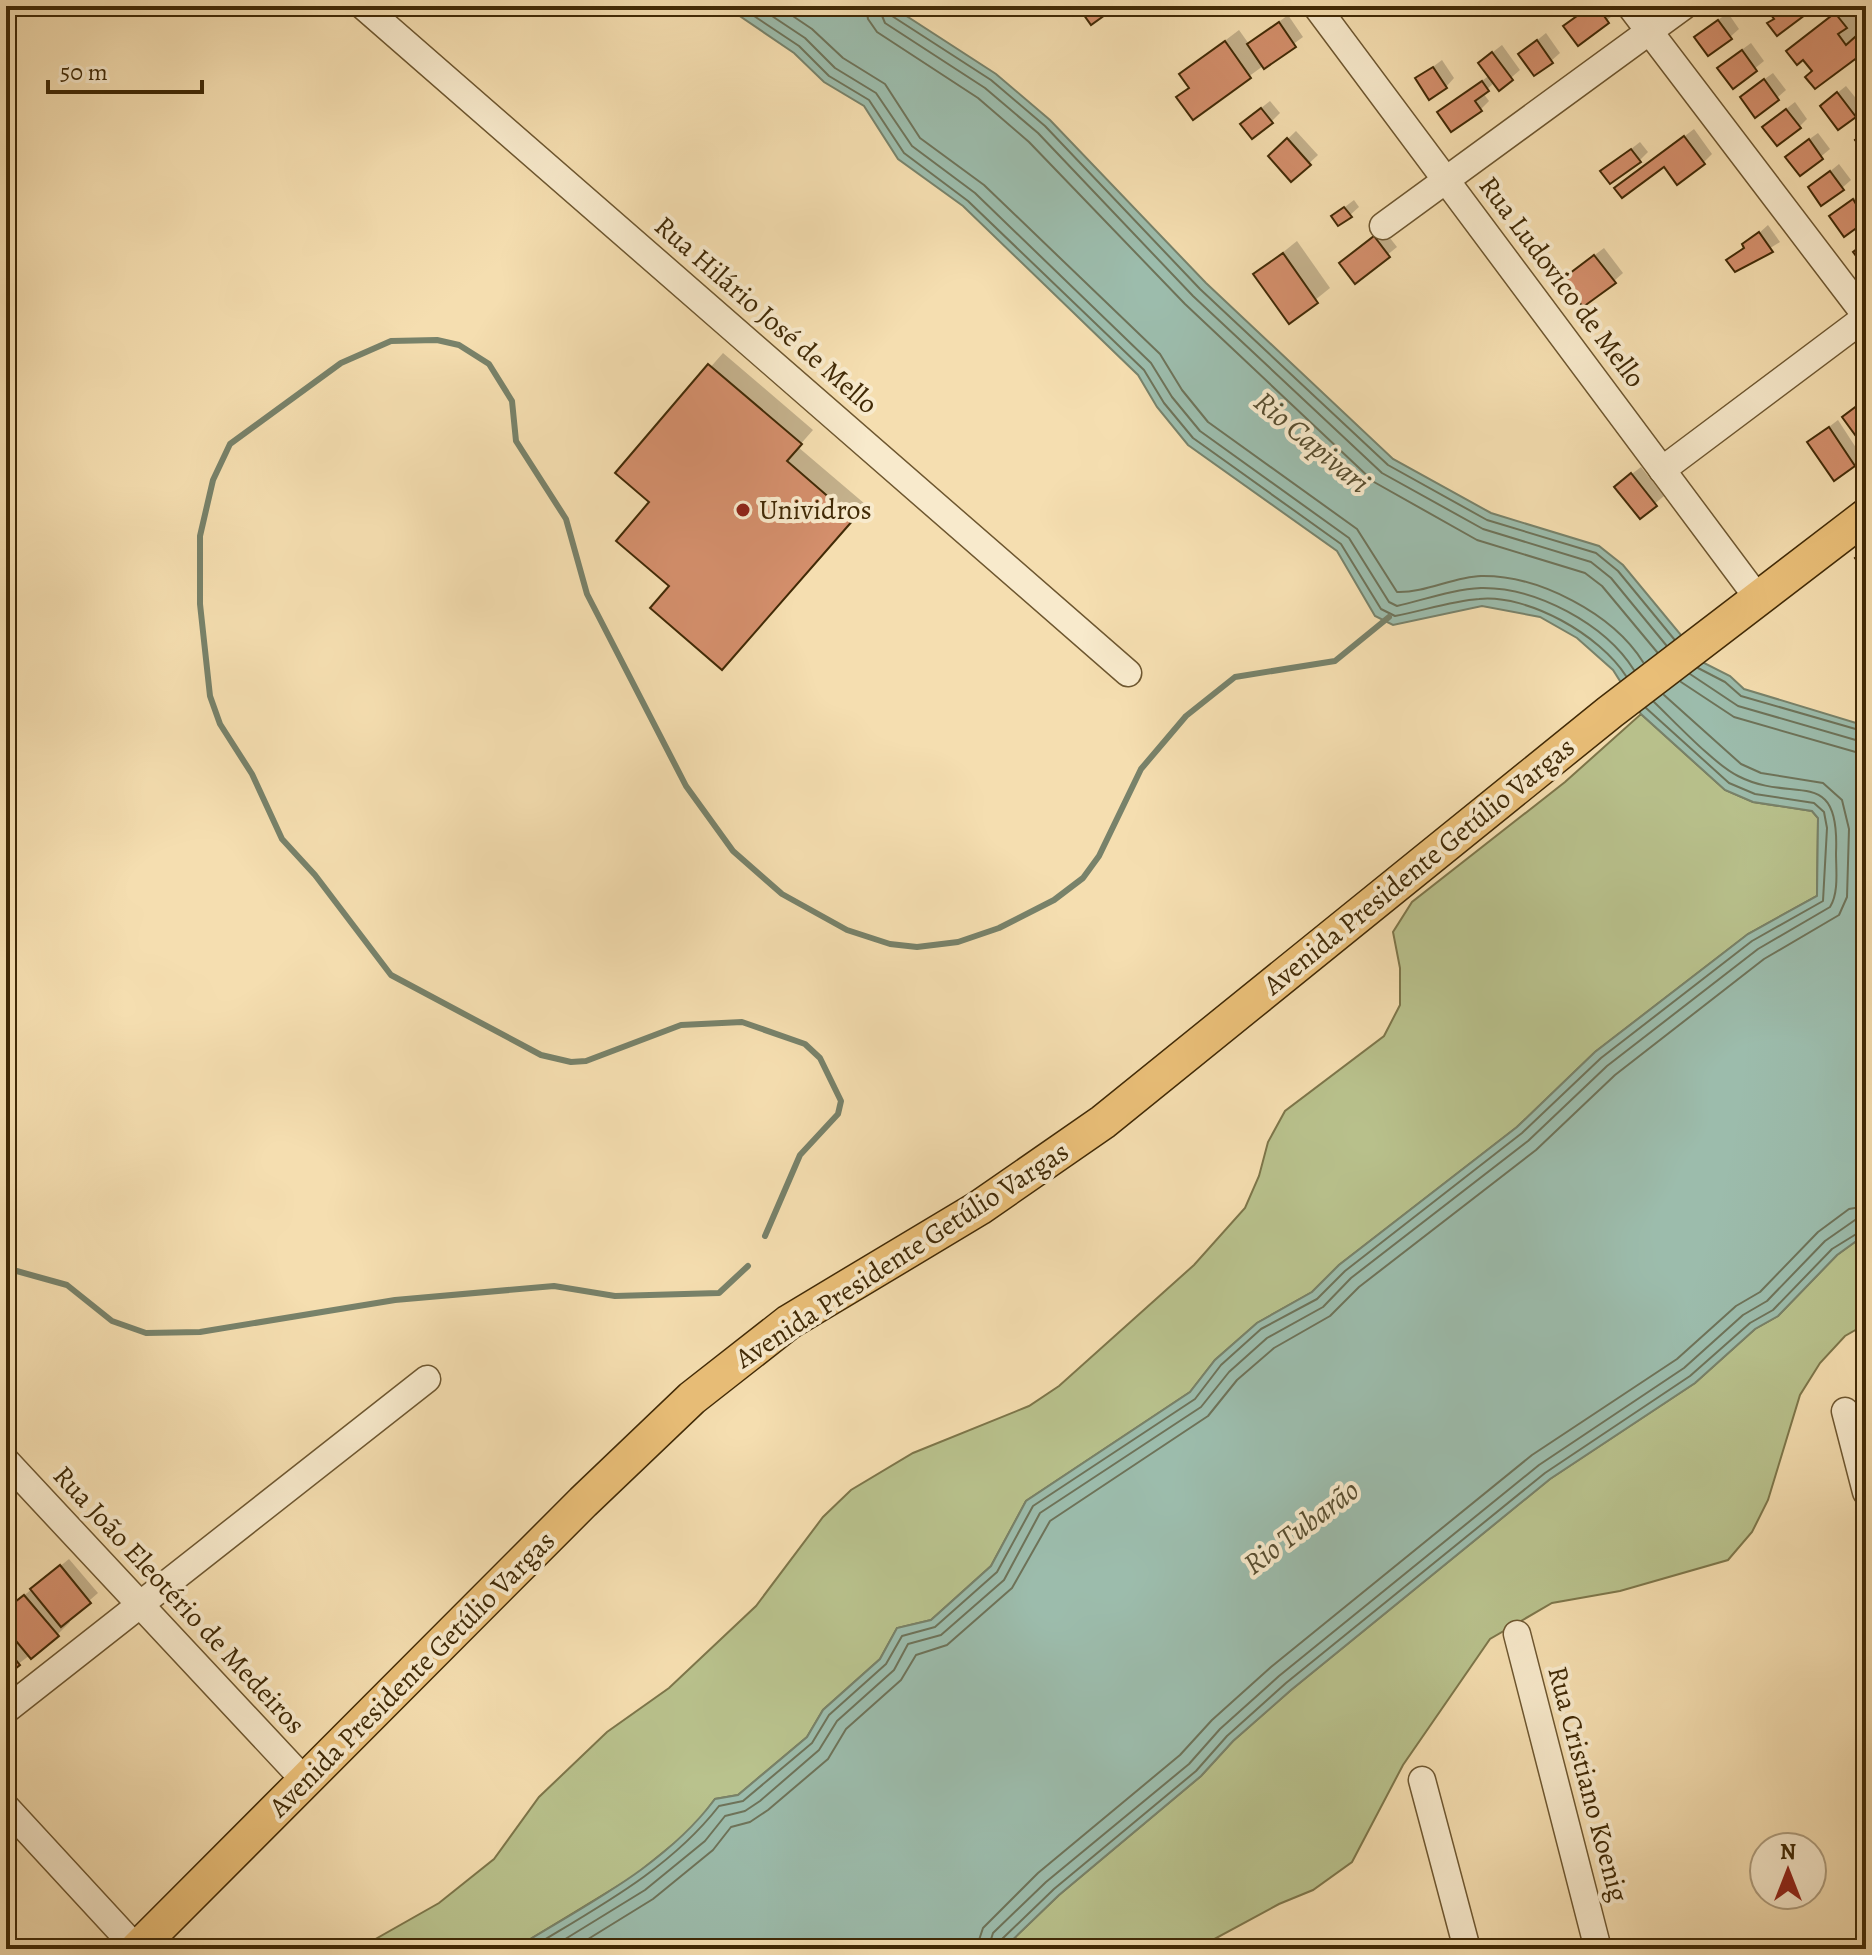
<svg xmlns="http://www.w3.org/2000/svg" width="1872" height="1955" font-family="Alegreya,serif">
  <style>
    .green { fill: #b9c28d; stroke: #7d764a; stroke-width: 2 }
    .water { fill: #9cbcac; stroke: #78826a; stroke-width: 2 }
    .shadow { fill: #0003 }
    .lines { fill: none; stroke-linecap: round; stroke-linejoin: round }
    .shore { stroke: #6e7359; stroke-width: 2 }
    .stream { stroke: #78826a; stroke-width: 6 }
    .building { fill: #d48f6c; stroke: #412a06; stroke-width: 2 }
    .minor-casing { stroke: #6e5730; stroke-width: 29 }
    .major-casing { stroke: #412a06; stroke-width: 37 }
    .minor { stroke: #f8eacc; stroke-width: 26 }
    .major { stroke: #eabf78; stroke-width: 34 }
    .poi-dot { fill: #8f2418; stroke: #f8eacc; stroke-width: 3 }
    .labels { text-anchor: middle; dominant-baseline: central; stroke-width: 8; stroke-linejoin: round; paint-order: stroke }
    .street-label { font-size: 28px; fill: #412a06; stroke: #f8eacc }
    .poi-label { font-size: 28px; fill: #412a06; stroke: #f8eacc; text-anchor: start }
    .water-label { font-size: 30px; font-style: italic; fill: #584e30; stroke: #f8eacc }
  </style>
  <rect width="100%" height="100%" fill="#f5deb0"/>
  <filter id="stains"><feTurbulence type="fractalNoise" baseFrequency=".0025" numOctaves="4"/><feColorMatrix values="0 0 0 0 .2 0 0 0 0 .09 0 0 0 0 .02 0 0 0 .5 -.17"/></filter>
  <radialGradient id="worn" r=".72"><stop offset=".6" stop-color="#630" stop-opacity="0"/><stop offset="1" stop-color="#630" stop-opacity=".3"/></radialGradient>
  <g class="green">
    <path d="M 1641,714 L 1725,790 L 1753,802 L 1812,811 L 1818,818 L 1817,896 L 1748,934 L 1595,1052 L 1517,1127 L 1339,1265 L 1312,1292 L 1257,1323 L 1215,1360 L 1190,1392 L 1026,1501 L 991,1566 L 931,1620 L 897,1628 L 880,1659 L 823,1710 L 807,1737 L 738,1795 L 715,1799 L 693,1828 L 634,1876 L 514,1949 L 358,1949 L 439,1903 L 494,1859 L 539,1797 L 607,1732 L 669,1688 L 756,1606 L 823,1517 L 851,1490 L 913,1453 L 1029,1406 L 1059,1386 L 1194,1265 L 1245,1208 L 1259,1176 L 1268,1142 L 1285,1111 L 1384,1036 L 1400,1005 L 1400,968 L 1393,932 L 1412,902 L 1565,782 Z"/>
    <path d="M 1866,1234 L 1866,1324 L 1845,1336 L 1820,1363 L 1800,1395 L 1768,1500 L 1752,1532 L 1728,1560 L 1620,1591 L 1552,1603 L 1490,1639 L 1403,1765 L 1352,1862 L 1313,1890 L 1279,1904 L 1196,1949 L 1003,1949 L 1059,1895 L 1201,1776 L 1233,1741 L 1291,1690 L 1550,1479 L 1695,1383 L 1755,1329 L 1778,1316 L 1837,1255 Z"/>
  </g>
  <path class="water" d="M 725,6 L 891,6 L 996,74 L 1050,120 L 1206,283 L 1393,459 L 1491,513 L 1599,546 L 1623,565 L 1704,663 L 1730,676 L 1744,689 L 1866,726 L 1866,1234 L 1837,1255 L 1778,1316 L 1755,1329 L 1695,1383 L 1550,1479 L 1291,1690 L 1233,1741 L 1201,1776 L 1059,1895 L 1003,1949 L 514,1949 C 585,1905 664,1867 715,1799 L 738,1795 L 807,1737 L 823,1710 L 880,1659 L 897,1628 L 931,1620 L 991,1566 L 1026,1501 L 1190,1392 L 1215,1360 L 1257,1323 L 1312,1292 L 1339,1265 L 1517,1127 L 1595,1052 L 1748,934 L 1817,896 L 1818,818 L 1812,811 L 1753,802 L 1725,790 L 1641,714 L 1613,670 L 1577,638 L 1540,617 L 1482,606 L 1393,625 L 1375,616 L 1337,551 L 1188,445 L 1157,407 L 1138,375 L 963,206 L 898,159 L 864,106 L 824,82 L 794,53 Z"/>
  <g class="shadow">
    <path d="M 1083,6 L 1112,6 L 1091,22 Z"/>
    <path d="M 1590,6 L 1611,6 L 1616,13 L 1578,43 L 1565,26 Z"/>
    <path d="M 1843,6 L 1863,9 L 1855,16 L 1866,27 L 1866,48 L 1815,86 L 1814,71 L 1804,58 L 1789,51 Z"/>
    <path d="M 1728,13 L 1739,29 L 1730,37 L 1705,29 Z"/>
    <path d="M 1288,15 L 1303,37 L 1193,117 L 1179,97 L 1190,86 L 1181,74 L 1239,30 L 1249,44 Z"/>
    <path d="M 1546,33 L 1560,53 L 1551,61 L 1520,54 Z"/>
    <path d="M 1751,43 L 1764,61 L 1733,86 L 1728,60 Z"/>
    <path d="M 1502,45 L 1520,70 L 1499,88 L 1495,82 L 1483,93 L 1489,101 L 1480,110 L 1439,112 L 1490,75 L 1489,55 Z"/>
    <path d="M 1442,60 L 1454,78 L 1446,87 L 1418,78 Z"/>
    <path d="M 1773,73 L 1786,90 L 1777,98 L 1751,89 Z"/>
    <path d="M 1846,86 L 1863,107 L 1855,116 L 1831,98 Z"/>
    <path d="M 1270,101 L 1280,113 L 1272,121 L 1251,116 Z"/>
    <path d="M 1795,102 L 1807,119 L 1799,127 L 1773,119 Z"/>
    <path d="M 1694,129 L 1712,154 L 1704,162 L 1664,164 L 1617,188 Z"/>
    <path d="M 1296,131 L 1318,155 L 1292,179 L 1270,156 Z"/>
    <path d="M 1818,133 L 1830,149 L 1800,174 L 1796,149 Z"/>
    <path d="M 1640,142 L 1648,152 L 1640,160 L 1603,171 Z"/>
    <path d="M 1839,164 L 1851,180 L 1842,188 L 1810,188 Z"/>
    <path d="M 1862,192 L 1866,197 L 1866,218 L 1845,234 L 1831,217 Z"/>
    <path d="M 1354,200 L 1359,207 L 1350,215 L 1333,216 Z"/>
    <path d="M 1768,225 L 1780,242 L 1736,269 L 1729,260 Z"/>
    <path d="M 1383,229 L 1397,247 L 1355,281 L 1350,255 Z"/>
    <path d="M 1297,241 L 1330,288 L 1289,321 L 1256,274 Z"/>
    <path d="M 1604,248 L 1623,273 L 1614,281 L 1572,272 Z"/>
    <path d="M 723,353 L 813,430 L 798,447 L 865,504 L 735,655 L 672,586 L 652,502 L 618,472 Z"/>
    <path d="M 1838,420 L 1862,457 L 1854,465 L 1809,442 Z"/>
    <path d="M 1641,467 L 1664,496 L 1640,516 L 1625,479 Z"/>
    <path d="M 6,1490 L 15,1500 L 6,1509 Z"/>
    <path d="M 69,1559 L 98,1593 L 68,1619 L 70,1622 L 57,1635 L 6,1673 L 6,1610 Z"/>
  </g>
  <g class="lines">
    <g class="shore">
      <path d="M 739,6 L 799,46 L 829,76 L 869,100 L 904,153 L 968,201 L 1144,370 L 1164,403 L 1193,438 L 1341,544 L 1381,609 L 1395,616 C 1422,611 1451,601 1479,599 C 1528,594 1600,635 1626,676"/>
      <path d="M 757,6 L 805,38 L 835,68 L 876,93 L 912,146 L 975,193 L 1151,363 L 1172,397 L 1200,431 L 1349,538 L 1389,602 L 1397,606 C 1423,600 1454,589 1481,588 C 1536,587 1605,624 1634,670"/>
      <path d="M 778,6 L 812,29 L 843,58 L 885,84 L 920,138 L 984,185 L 1160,354 L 1182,390 L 1208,422 L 1357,529 L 1397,592 C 1425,593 1453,577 1481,576 C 1539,575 1613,614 1643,662"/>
      <path d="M 866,6 L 868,19 L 877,32 L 978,98 L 1029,142 L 1185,304 L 1374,482 L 1477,540 L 1585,573 L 1602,586 L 1657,652"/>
      <path d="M 878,6 L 885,23 L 985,88 L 1038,133 L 1193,296 L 1382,473 L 1483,529 L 1591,562 L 1611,578 L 1666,645"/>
      <path d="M 888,6 L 892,16 L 991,80 L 1045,126 L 1200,289 L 1388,465 L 1487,520 L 1596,553 L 1618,571 L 1674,639"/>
      <path d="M 1698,668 L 1725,682 L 1741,696 L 1866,732"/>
      <path d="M 1690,674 L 1738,706 L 1866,743"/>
      <path d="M 1681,682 L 1734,717 L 1866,755"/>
      <path d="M 529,1949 C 598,1907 669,1870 719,1806 L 743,1801 L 812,1743 L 829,1715 L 886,1664 L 902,1636 L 935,1627 L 997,1572 L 1033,1506 L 1195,1399 L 1221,1365 L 1261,1329 L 1317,1299 L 1345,1271 L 1522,1133 L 1601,1058 L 1752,941 L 1823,901 L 1827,828 L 1824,812 L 1814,803 L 1755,794 L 1729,783 L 1646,708"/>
      <path d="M 549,1949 L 645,1890 L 705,1841 L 725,1816 L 745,1811 L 760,1801 L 819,1750 L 837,1721 L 894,1670 L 908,1644 L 941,1635 L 1004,1580 L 1040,1513 L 1201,1407 L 1229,1372 L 1267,1338 L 1323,1307 L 1351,1278 L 1528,1141 L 1607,1066 L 1758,949 L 1830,907 C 1839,893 1836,870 1836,853 C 1840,763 1794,805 1738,776 C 1714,764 1675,722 1654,702"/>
      <path d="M 572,1949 L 653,1899 L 713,1850 L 731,1827 L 750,1822 L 768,1810 L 828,1759 L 846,1729 L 901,1680 L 916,1655 L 947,1645 L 1012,1588 L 1050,1521 L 1208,1416 L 1237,1380 L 1274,1348 L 1330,1316 L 1359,1287 L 1536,1150 L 1615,1075 L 1764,959 L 1839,915 L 1847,897 L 1849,829 L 1842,800 L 1823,783 L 1761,773 L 1741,764 L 1664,695"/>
      <path d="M 976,1949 L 983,1928 L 1038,1873 L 1180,1755 L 1212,1720 L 1271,1667 L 1532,1455 L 1677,1359 L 1736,1306 L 1760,1292 L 1818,1232 L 1849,1209 L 1866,1206"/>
      <path d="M 988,1949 L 993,1933 L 1046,1882 L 1189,1764 L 1220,1729 L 1279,1676 L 1539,1465 L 1684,1368 L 1743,1315 L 1767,1301 L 1825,1241 L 1855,1220 L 1866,1218"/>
      <path d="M 998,1949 L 1001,1940 L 1054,1889 L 1196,1771 L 1227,1736 L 1286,1683 L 1545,1473 L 1690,1376 L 1750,1323 L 1773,1310 L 1832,1249 L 1866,1228"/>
    </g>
    <g class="stream">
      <path d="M 765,1236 L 800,1155 L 838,1114 L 841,1101 L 820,1058 L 805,1044 L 742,1022 L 681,1025 L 586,1061 L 571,1062 L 541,1055 L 391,975 L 315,875 L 282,839 L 252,774 L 220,724 L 210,696 L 200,604 L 200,536 L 213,480 L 230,444 L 341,363 L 391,341 L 437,340 L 459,345 L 489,364 L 512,401 L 516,441 L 566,519 L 587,594 L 686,786 L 733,851 L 782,894 L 847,930 L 890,944 L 917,947 L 958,942 L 999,928 L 1054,900 L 1083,878 L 1099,856 L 1141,769 L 1186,716 L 1235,677 L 1335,661 L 1389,617"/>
      <path d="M 6,1268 L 67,1285 L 112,1321 L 146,1333 L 200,1332 L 395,1300 L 554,1286 L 615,1296 L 719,1293 L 748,1266"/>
    </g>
  </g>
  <g class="building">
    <path d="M 1081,6 L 1099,6 L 1105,15 L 1091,25 L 1079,8 Z"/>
    <path d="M 1591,6 L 1597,6 L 1609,23 L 1578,46 L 1563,26 Z"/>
    <path d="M 1754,6 L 1817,6 L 1777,36 L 1767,23 L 1774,19 L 1765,7 L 1758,12 Z"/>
    <path d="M 1835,13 L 1847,28 L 1838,34 L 1846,45 L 1855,37 L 1866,51 L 1815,89 L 1805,77 L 1812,71 L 1803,60 L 1797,65 L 1786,51 Z"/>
    <path d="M 1718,20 L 1732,39 L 1708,56 L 1694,37 Z"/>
    <path d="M 1279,22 L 1296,47 L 1264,69 L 1247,44 Z"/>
    <path d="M 1537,40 L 1553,63 L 1534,76 L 1518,54 Z"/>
    <path d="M 1225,41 L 1251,78 L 1193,120 L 1176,97 L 1189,88 L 1179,74 Z"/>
    <path d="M 1742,50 L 1757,71 L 1733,89 L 1717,68 Z"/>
    <path d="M 1492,52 L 1513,80 L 1499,91 L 1478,63 Z"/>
    <path d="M 1433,67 L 1447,88 L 1429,100 L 1415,78 Z"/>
    <path d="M 1764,79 L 1779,100 L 1755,118 L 1740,97 Z"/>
    <path d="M 1482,81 L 1489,91 L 1475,101 L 1482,111 L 1451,132 L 1437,112 Z"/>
    <path d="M 1837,92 L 1856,117 L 1838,130 L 1820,106 Z"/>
    <path d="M 1261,108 L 1273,123 L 1252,139 L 1240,124 Z"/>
    <path d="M 1786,109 L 1801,128 L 1777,146 L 1762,127 Z"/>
    <path d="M 1866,131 L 1866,154 L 1865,154 L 1855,140 Z"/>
    <path d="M 1684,136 L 1705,164 L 1677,185 L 1664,167 L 1622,198 L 1614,188 Z"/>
    <path d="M 1287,138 L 1311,165 L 1291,182 L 1268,156 Z"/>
    <path d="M 1809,139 L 1823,159 L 1800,176 L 1785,157 Z"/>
    <path d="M 1631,149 L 1641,162 L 1610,184 L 1600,171 Z"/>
    <path d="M 1830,171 L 1844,190 L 1821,206 L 1808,187 Z"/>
    <path d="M 1853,199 L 1866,221 L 1844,237 L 1829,216 Z"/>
    <path d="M 1344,207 L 1352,217 L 1338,226 L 1331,216 Z"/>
    <path d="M 1759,232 L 1773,252 L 1735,272 L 1726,260 L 1744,248 L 1742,244 Z"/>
    <path d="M 1374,236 L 1390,257 L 1355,284 L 1339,263 Z"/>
    <path d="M 1866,242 L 1866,269 L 1853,252 Z"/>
    <path d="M 1283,253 L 1318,303 L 1289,324 L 1253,274 Z"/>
    <path d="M 1594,255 L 1616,283 L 1583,307 L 1561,280 Z"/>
    <path d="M 708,364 L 802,444 L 787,461 L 854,519 L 722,670 L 650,608 L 669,586 L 616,541 L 649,502 L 615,473 Z"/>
    <path d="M 1866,399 L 1866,450 L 1842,417 Z"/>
    <path d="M 1829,427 L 1855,466 L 1834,481 L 1807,442 Z"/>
    <path d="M 1631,473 L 1657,506 L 1640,519 L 1614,487 Z"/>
    <path d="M 1866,551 L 1866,570 L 1864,571 L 1855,558 Z"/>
    <path d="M 60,1565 L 91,1603 L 61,1627 L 30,1589 Z"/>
    <path d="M 24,1595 L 59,1636 L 31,1659 L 6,1629 L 6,1609 Z"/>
    <path d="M 6,1648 L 20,1665 L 6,1676 Z"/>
  </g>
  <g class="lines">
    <defs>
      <g id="minor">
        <path d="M 363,6 L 1128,673"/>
        <path d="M 1316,6 L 1757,597"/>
        <path d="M 1630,6 L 1866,316"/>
        <path d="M 1383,226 L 1684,6"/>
        <path d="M 1662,470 L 1866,317"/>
        <path d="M 1845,1411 L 1866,1492"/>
        <path d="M 6,1461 L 306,1782"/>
        <path d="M 1517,1634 L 1598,1949"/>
        <path d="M 6,1710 L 427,1379"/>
        <path d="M 1422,1780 L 1467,1949"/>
        <path d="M 6,1807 L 137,1949"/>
      </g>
      <path id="major" d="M 137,1949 L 583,1502 L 692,1398 L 789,1322 L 979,1208 L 1103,1122 L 1610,712 L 1866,516"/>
    </defs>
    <use href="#minor" class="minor-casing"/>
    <use href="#major" class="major-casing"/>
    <use href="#minor" class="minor"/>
    <use href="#major" class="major"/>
  </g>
  <circle class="poi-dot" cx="743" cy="510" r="8"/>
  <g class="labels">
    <g class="street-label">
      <text transform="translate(1562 282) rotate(53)">Rua Ludovico de Mello</text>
      <text transform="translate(766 315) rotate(41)">Rua Hilário José de Mello</text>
      <text transform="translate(1419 866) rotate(-39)">Avenida Presidente Getúlio Vargas</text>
      <text transform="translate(902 1255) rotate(-33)">Avenida Presidente Getúlio Vargas</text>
      <text transform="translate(179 1600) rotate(47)">Rua João Eleotério de Medeiros</text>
      <text transform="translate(412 1674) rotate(-45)">Avenida Presidente Getúlio Vargas</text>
      <text transform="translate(1588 1784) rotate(75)">Rua Cristiano Koenig</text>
    </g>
    <g class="poi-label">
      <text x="759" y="510">Unividros</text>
    </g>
    <g class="water-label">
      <text transform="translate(1312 442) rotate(40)">Rio Capivari</text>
      <text transform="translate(1301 1527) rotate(-37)">Rio Tubarão</text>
    </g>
  </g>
  <rect width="1872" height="1955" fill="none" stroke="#f5deb0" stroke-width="32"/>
  <rect x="8" y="8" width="1856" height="1939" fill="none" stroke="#412a06" stroke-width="4"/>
  <rect x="16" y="16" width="1840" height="1923" fill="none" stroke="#412a06" stroke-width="2"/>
  <g transform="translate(1788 1871)"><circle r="38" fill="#f8eacc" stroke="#af9d7d" stroke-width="2"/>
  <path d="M0-6L14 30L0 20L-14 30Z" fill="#8f2418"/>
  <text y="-12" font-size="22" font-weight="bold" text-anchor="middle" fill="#412a06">N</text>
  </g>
  <path d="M48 80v12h154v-12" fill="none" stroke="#412a06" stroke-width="4"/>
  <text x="60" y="80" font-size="24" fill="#412a06" stroke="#f8eacc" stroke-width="6" paint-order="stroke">50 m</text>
  <rect width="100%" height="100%" filter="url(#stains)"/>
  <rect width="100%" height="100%" fill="url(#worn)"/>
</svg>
